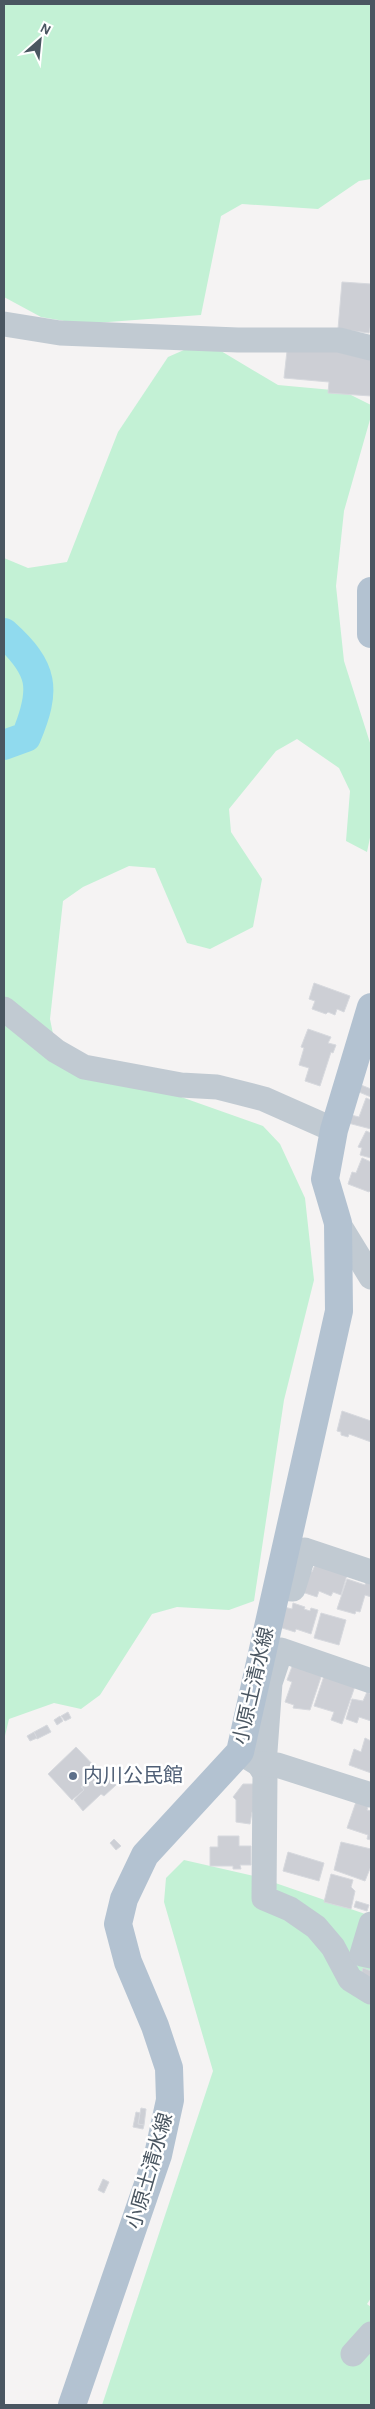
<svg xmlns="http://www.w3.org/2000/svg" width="375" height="2409" font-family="'Alegreya Sans','Noto Sans JP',sans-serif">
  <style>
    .green { fill: #c3f1d5 }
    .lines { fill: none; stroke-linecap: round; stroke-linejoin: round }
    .river { stroke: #90daee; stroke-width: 30 }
    .building { fill: #cdcfd5; stroke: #d7d9de }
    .minor { stroke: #c1cad2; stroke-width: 25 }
    .major { stroke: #b3c2d1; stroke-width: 28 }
    .service-dot { fill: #5c6f8a; stroke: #fff; stroke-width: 2 }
    .labels { text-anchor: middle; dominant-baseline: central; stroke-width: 5; stroke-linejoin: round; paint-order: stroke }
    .street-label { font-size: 20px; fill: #4a5661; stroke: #fff }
    .service-label { font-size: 20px; fill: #4e5e75; stroke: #fff; text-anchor: start }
  </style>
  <rect width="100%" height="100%" fill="#f5f3f3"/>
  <g class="green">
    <path d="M 4,4 L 371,4 L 371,179 L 359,181 L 318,209 L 242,204 L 221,216 L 201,315 L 82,324 L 41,317 L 4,297 Z"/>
    <path d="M 193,346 L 221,351 L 278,385 L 343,391 L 371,405 L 371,416 L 344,511 L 336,586 L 344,661 L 371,746 L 371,833 L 367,852 L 346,841 L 350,791 L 339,768 L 297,739 L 276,751 L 229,809 L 231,832 L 262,879 L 253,927 L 210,949 L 187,943 L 155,868 L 129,866 L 83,887 L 63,901 L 50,1019 L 55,1044 L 167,1092 L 263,1126 L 280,1144 L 305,1198 L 314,1280 L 284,1400 L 254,1601 L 229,1610 L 177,1607 L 152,1614 L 100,1695 L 81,1709 L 54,1703 L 9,1719 L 4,1740 L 4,558 L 28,568 L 67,562 L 118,432 L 168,357 Z"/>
    <path d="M 184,1860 L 258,1877 L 371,1916 L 371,2298 L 367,2304 L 371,2307 L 371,2405 L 102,2405 L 213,2071 L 164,1902 L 166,1878 Z"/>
  </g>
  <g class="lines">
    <path class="river" d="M 4,633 C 44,669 46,689 26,737 L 4,745"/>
  </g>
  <g class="building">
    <path d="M 342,282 L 371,284 L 371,323 L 369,333 L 338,329 Z"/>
    <path d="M 288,342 L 371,348 L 371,396 L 328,393 L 329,382 L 284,378 Z"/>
    <path d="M 314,983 L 350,996 L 344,1012 L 337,1009 L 335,1015 L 328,1012 L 326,1014 L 312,1009 L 315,1001 L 309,999 Z"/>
    <path d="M 308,1029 L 331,1037 L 328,1043 L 336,1045 L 333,1053 L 331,1052 L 320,1086 L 305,1081 L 309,1068 L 299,1065 L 304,1048 L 301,1047 Z"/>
    <path d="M 361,1085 L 371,1089 L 371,1097 L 359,1092 Z"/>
    <path d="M 366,1098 L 371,1100 L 371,1129 L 348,1123 L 351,1115 L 359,1117 Z"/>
    <path d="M 366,1131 L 371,1133 L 371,1158 L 360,1155 L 362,1148 L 358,1147 Z"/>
    <path d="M 362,1158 L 371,1162 L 371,1190 L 369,1192 L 348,1184 L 352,1172 L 356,1173 Z"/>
    <path d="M 342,1411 L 371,1421 L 371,1442 L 349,1434 L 348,1437 L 341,1435 L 341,1432 L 337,1431 Z"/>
    <path d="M 315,1565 L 347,1575 L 341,1595 L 333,1592 L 331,1596 L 319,1591 L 317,1597 L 302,1592 L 309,1571 L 312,1572 Z"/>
    <path d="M 347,1579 L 365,1585 L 366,1581 L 371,1583 L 371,1597 L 365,1595 L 360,1612 L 356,1611 L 355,1614 L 337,1609 Z"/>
    <path d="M 293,1603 L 305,1607 L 304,1609 L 310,1611 L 311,1608 L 318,1610 L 311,1634 L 296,1629 L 295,1632 L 279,1627 L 284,1607 L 292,1609 Z"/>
    <path d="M 321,1613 L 346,1620 L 339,1645 L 314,1638 Z"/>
    <path d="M 293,1664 L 322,1674 L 310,1710 L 293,1708 L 294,1705 L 285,1702 L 292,1682 L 287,1680 Z"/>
    <path d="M 324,1676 L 355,1686 L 342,1724 L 331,1720 L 334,1712 L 314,1706 Z"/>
    <path d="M 367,1692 L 371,1694 L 371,1721 L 359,1717 L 357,1723 L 346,1719 L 352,1699 L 363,1701 Z"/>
    <path d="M 68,1712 L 71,1718 L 65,1721 L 61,1716 Z"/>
    <path d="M 60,1716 L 63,1721 L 57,1725 L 54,1720 Z"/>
    <path d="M 47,1725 L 51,1732 L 37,1739 L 34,1732 Z"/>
    <path d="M 34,1732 L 37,1738 L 30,1741 L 27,1736 Z"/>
    <path d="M 365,1738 L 371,1741 L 371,1773 L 349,1765 L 354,1749 L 361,1752 Z"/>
    <path d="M 76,1747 L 99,1771 L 81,1787 L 84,1790 L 72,1800 L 48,1774 Z"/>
    <path d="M 98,1769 L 108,1775 L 116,1785 L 104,1796 L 101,1794 L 83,1811 L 74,1800 L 84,1790 L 82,1787 L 99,1771 Z"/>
    <path d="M 243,1784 L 258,1784 L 259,1812 L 252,1812 L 250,1824 L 236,1822 L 236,1800 L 233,1797 Z"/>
    <path d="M 357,1799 L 369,1803 L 367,1810 L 371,1811 L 371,1840 L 367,1839 L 368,1835 L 347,1828 Z"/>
    <path d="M 218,1836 L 239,1836 L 239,1846 L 251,1846 L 251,1865 L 240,1865 L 241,1869 L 233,1869 L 233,1866 L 210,1866 L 210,1847 L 218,1847 Z"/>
    <path d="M 114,1839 L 121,1846 L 116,1850 L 110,1843 Z"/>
    <path d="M 341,1842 L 371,1849 L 371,1866 L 365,1881 L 334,1870 Z"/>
    <path d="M 288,1852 L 324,1863 L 319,1881 L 283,1871 Z"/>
    <path d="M 331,1874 L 353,1880 L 351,1887 L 355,1891 L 351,1909 L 324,1902 Z"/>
    <path d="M 356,1901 L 369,1905 L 367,1911 L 354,1907 Z"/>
    <path d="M 363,1968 L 371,1971 L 370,1982 L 360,1978 Z"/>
    <path d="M 141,2108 L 146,2109 L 144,2125 L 138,2124 Z"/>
    <path d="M 136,2112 L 140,2113 L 138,2124 L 144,2125 L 143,2129 L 133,2127 Z"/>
    <path d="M 103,2179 L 109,2182 L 104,2193 L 98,2190 Z"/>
  </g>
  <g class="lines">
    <g class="minor">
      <path d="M 4,324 L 60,333 L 238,340 L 339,340 L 371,348"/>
      <path d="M 4,1009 L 56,1051 L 84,1067 L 181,1085 L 217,1087 L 264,1099 L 334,1130"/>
      <path d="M 338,1223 L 371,1277"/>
      <path d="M 277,1588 L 293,1589 L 305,1550 L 371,1572"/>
      <path d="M 246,1756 L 259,1764 L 265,1751 L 270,1683 L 281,1650 L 371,1681"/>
      <path d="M 259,1764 L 265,1774 L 264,1898 L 290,1909 L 316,1927 L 333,1947 L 350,1979 L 371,1992"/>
      <path d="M 259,1764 L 277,1765 L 371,1795"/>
      <path d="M 371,1924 L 362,1954 L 371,1956"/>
      <path d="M 353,2354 L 371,2334"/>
    </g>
    <g class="major">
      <path d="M 371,591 L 371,634"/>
      <path d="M 72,2405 L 158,2155 L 170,2100 L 169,2068 L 155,2026 L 128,1962 L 118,1924 L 124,1899 L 145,1855 L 240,1752 L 339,1311 L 338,1223 L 325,1179 L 334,1130 L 371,1007"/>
    </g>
  </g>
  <circle class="service-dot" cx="73" cy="1776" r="5"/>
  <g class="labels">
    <g class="street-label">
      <text transform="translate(254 1686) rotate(-77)">小原土清水線</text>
      <text transform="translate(150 2171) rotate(-74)">小原土清水線</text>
    </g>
    <g class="service-label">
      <text x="83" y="1776">内川公民館</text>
    </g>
  </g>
  <rect width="375" height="2409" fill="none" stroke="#4a5661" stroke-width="10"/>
  <g transform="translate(40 40) rotate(27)" stroke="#ffffff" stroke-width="4" paint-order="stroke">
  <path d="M0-4L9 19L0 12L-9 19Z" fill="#4a5661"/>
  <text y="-8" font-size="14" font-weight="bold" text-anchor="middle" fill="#4a5661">N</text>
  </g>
</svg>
